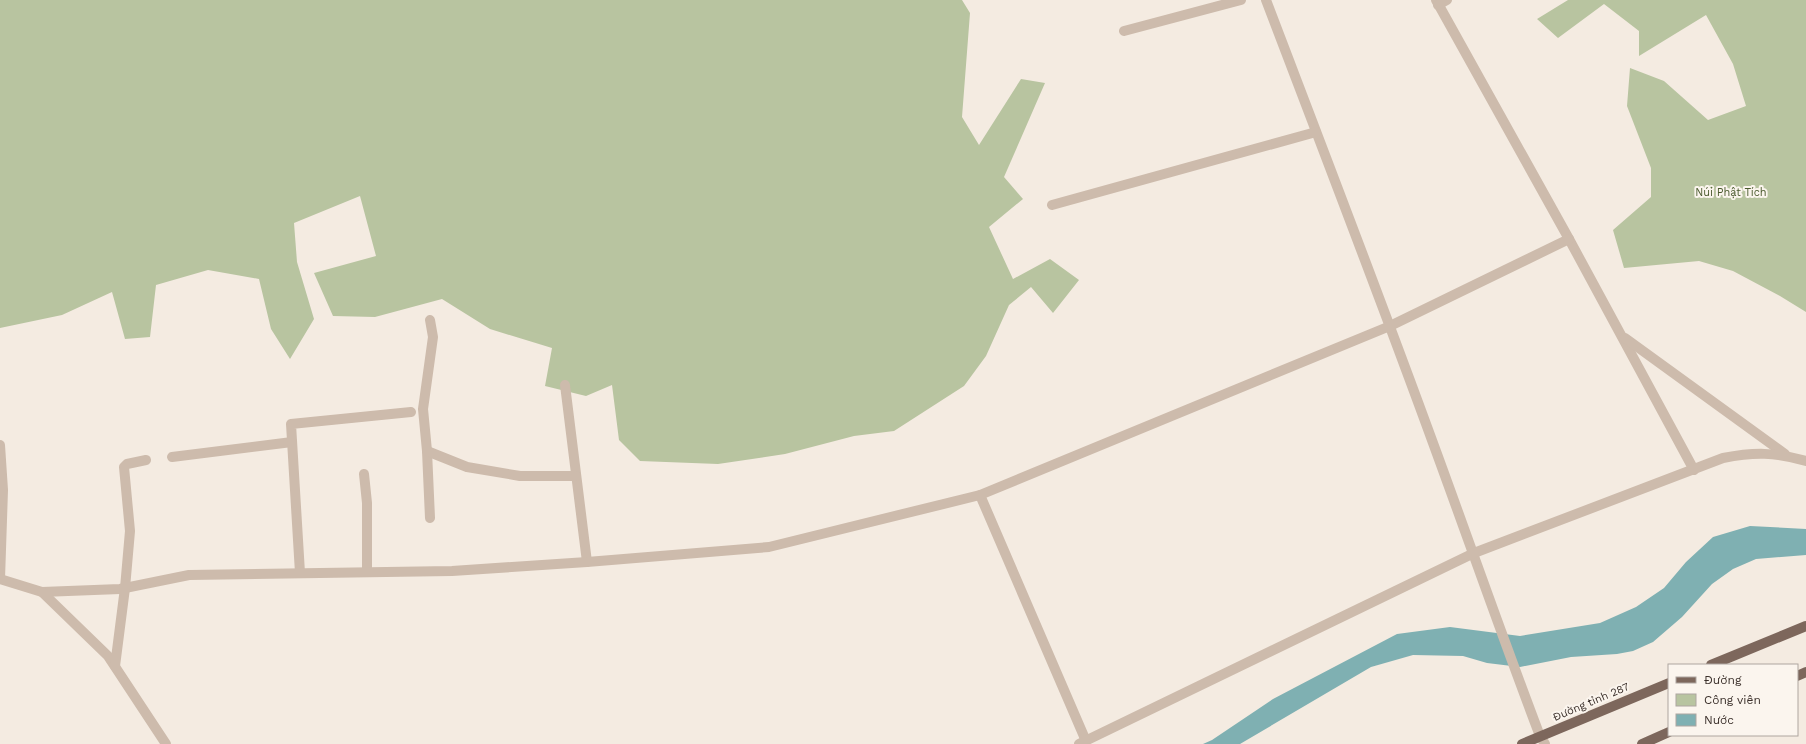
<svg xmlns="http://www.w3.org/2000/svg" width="1806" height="744" font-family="'Work Sans',sans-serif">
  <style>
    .green { fill: #b8c4a0 }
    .water { fill: #7fb0b2 }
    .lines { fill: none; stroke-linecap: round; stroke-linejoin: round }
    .minor { stroke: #cdbbac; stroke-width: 10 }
    .tertiary { stroke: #cdbbac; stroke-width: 10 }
    .primary { stroke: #7d675c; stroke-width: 10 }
    .labels { text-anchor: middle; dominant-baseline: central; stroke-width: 4; stroke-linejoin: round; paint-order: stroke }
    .park-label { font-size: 11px; fill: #4a5a2e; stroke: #fbf5ee }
    .street-label { font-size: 11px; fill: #3b302b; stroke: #fbf5ee }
  </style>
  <rect width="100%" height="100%" fill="#f4ebe1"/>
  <g class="green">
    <path d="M 0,0 L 962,0 L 970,13 L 962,117 L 979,145 L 1021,79 L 1045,83 L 1004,177 L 1023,199 L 989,227 L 1013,279 L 1050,259 L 1079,280 L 1053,313 L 1031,287 L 1009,305 L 986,356 L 964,386 L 894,431 L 854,436 L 785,454 L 718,464 L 640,461 L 619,440 L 612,385 L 586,396 L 545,386 L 552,348 L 490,329 L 442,299 L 375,317 L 333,316 L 314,273 L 376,256 L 360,196 L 294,223 L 297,262 L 314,319 L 290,359 L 271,329 L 259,279 L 208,270 L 156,285 L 150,337 L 125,339 L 112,292 L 62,315 L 0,328 Z"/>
    <path d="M 1568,0 L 1806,0 L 1806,312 L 1780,296 L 1733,271 L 1699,261 L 1624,268 L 1613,230 L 1651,197 L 1651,168 L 1627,106 L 1630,68 L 1664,81 L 1708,120 L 1746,106 L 1733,64 L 1706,15 L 1639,56 L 1639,31 L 1604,4 L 1558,38 L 1537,19 Z"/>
  </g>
  <path class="water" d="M 1750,526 L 1806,529 L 1806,555 L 1756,559 L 1733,569 L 1712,584 L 1682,617 L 1653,642 L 1633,651 L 1617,654 L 1571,657 L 1520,667 L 1487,663 L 1463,656 L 1413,655 L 1371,667 L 1240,744 L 1203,744 L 1212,740 L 1273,699 L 1397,634 L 1450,627 L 1520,636 L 1600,623 L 1636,607 L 1664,588 L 1686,562 L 1713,537 Z"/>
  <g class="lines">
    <g class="minor">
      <path d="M 1266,0 C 1322,147 1379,295 1433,443 C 1469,541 1503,639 1540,736 L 1545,744"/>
      <path d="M 1436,0 L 1569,239 L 1694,470"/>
      <path d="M 1438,5 L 1447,0"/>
      <path d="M 1124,31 L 1241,0"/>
      <path d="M 1052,205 L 1316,132"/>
      <path d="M 430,320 L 433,337 L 423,409 L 427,451 L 430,518"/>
      <path d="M 1625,338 L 1785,454"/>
      <path d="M 565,385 L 587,562"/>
      <path d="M 0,445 L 3,490 L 0,579"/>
      <path d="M 427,451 L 467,467 L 520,476 L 576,476"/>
      <path d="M 172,457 L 292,442"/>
      <path d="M 364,474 L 367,503 L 367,572"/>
      <path d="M 980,495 L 1086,741"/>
      <path d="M 300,573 L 291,424 L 411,412"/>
      <path d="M 0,579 L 42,592 L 120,589 L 189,575 L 452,571 L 587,562 L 769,547 L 980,495 L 1390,326 L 1569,239"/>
      <path d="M 42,592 L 108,656 L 166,744"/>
      <path d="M 115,666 L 125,588 L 130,531 L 124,467 L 127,464 L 146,460"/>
    </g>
    <path class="tertiary" d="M 1079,744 L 1474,553 L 1723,458 C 1754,452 1775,452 1806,461"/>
    <g class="primary">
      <path d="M 1711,665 L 1806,626"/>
      <path d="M 1797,676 L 1806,672"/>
      <path d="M 1522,744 L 1669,683"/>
      <path d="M 1642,744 L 1669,732"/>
    </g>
  </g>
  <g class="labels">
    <g class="park-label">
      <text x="1731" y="192">Núi Phật Tích</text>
    </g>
    <g class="street-label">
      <text transform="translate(1591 702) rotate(-23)">Đường tỉnh 287</text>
    </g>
  </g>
  <rect x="1668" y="664" width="130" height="72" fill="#fbf5ee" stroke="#aea6a0"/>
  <rect x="1676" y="677" width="20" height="6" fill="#7d675c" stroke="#aea6a0"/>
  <text x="1704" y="684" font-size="12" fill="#3b302b">Đường</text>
  <rect x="1676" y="694" width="20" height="12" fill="#b8c4a0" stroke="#aea6a0"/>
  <text x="1704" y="704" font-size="12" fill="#3b302b">Công viên</text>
  <rect x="1676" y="714" width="20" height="12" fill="#7fb0b2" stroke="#aea6a0"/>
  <text x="1704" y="724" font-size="12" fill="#3b302b">Nước</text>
</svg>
